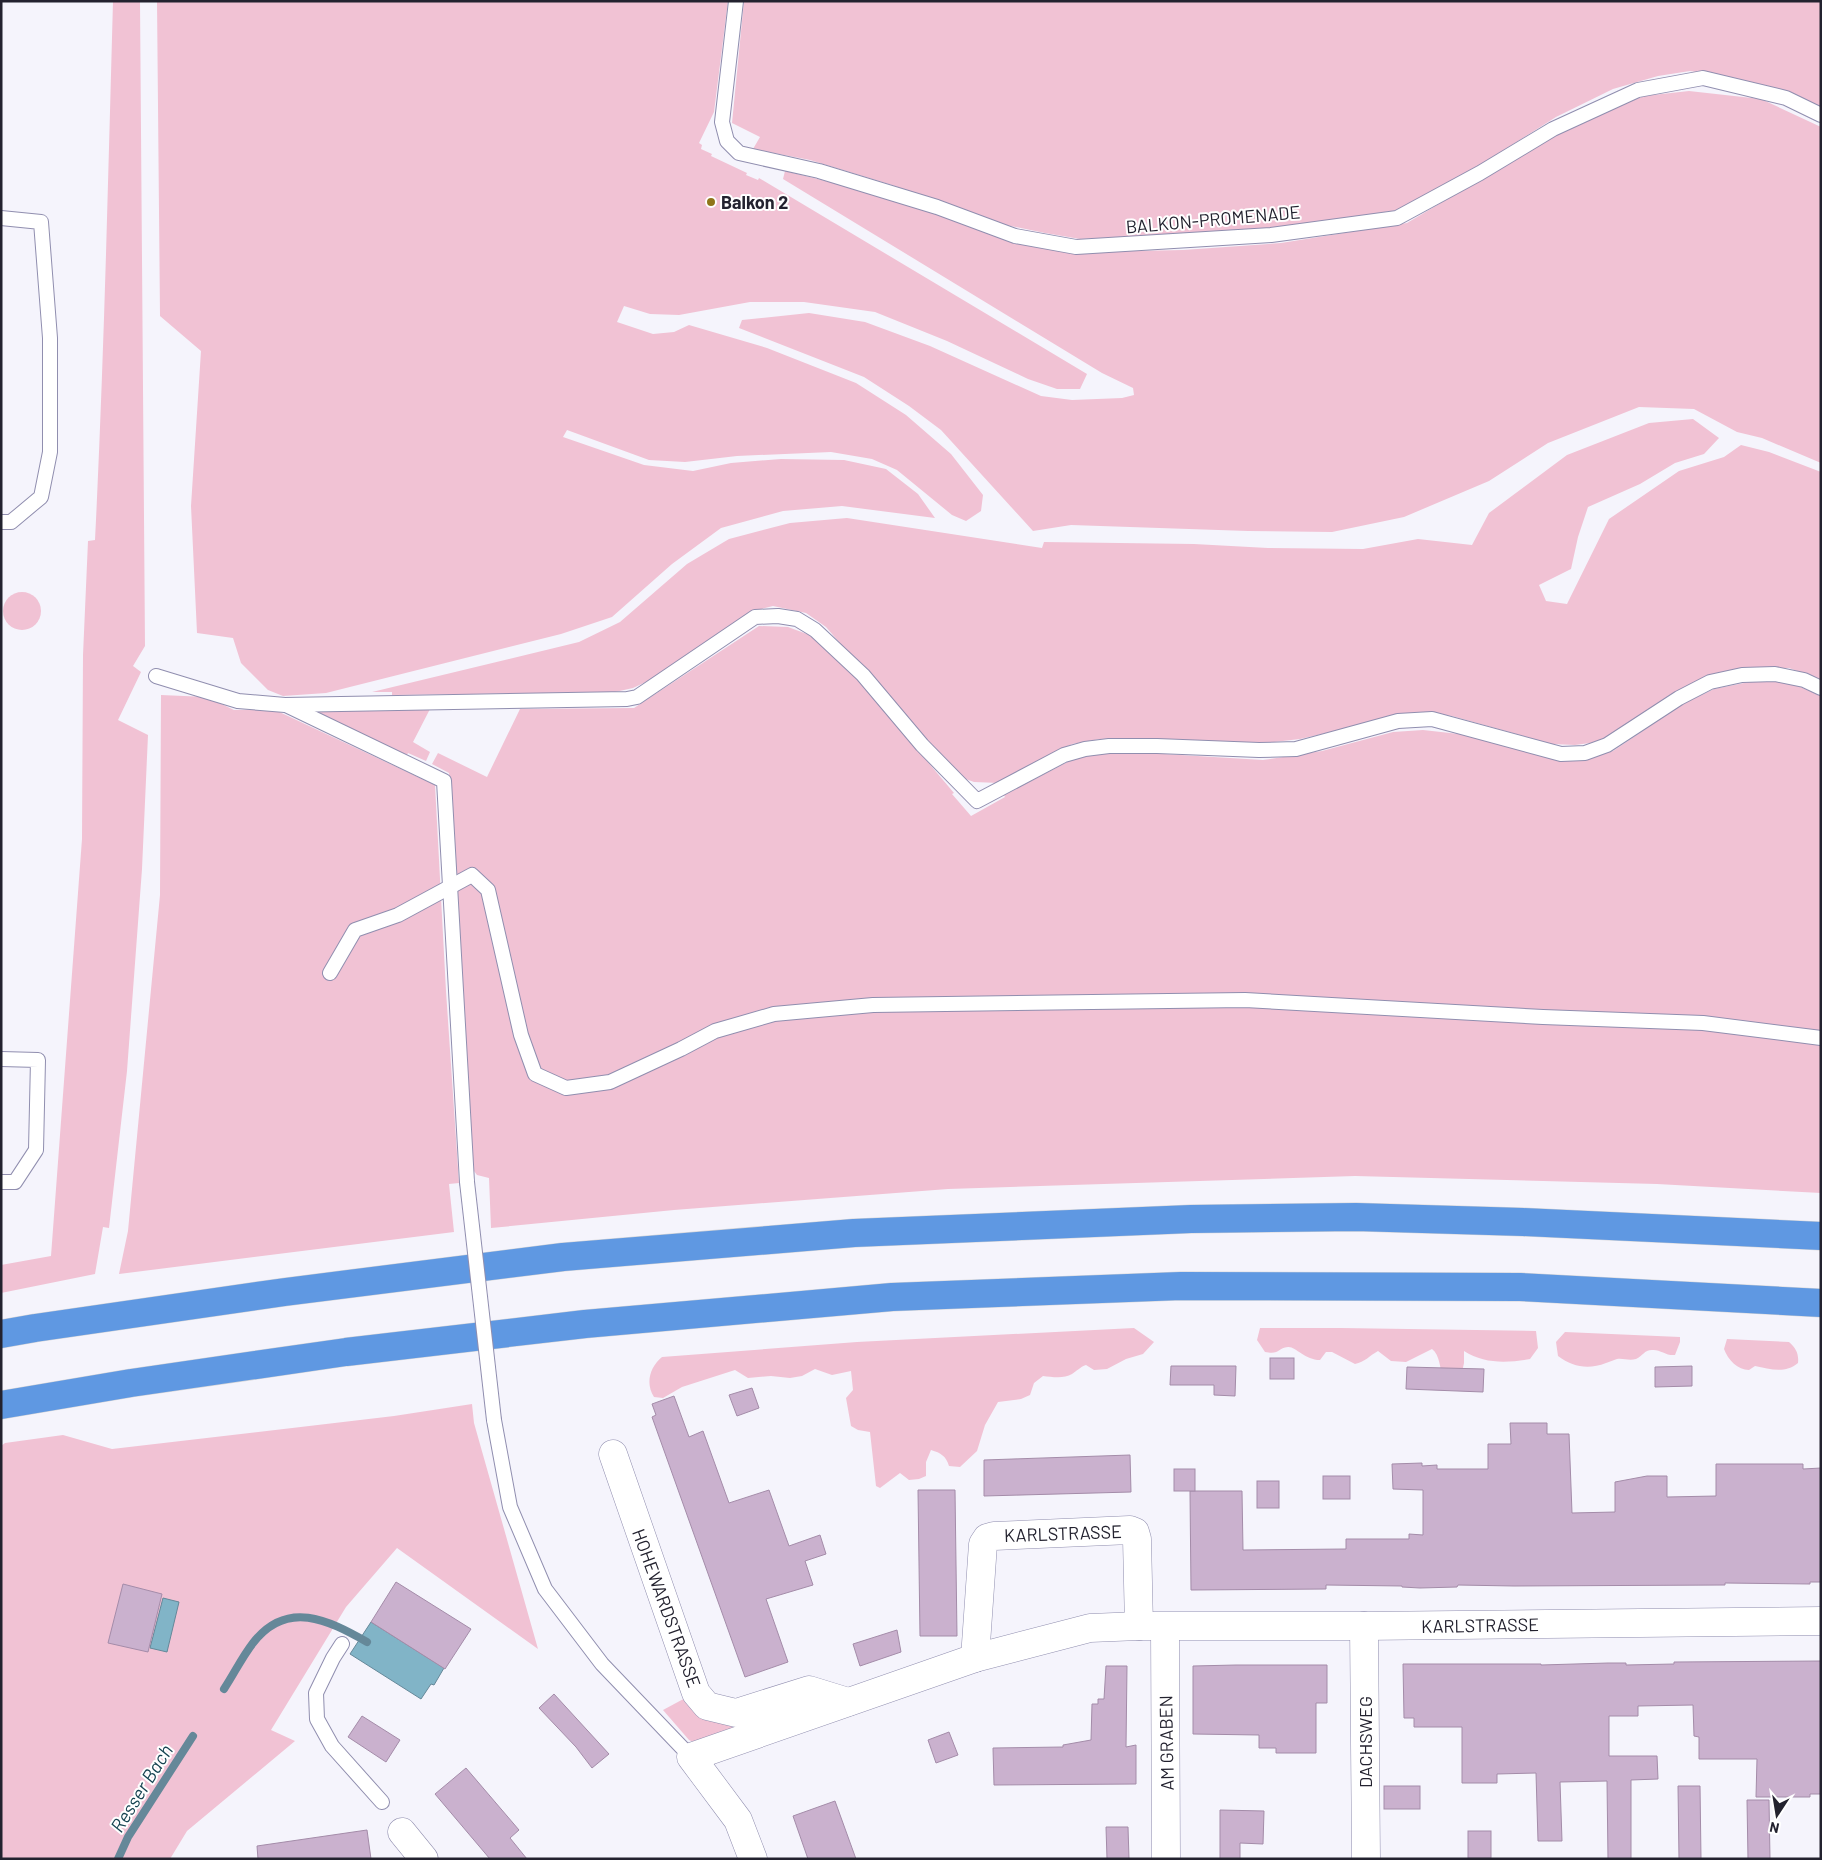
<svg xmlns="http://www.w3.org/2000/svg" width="1822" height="1860" font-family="Barlow,sans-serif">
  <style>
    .green { fill: #f1c2d4 }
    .water { fill: #81b4c7; stroke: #658899 }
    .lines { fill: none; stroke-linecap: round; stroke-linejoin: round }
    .stream { stroke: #658899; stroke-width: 8 }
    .building { fill: #cab1ce; stroke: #a48ca9 }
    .lane-casing { stroke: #908eaf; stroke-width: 16 }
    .street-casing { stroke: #908eaf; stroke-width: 29 }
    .highway-casing { stroke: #d3d3d5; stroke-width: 29 }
    .lane { stroke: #fff; stroke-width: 14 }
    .street { stroke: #fff; stroke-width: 28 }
    .highway { stroke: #5f98e2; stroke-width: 28 }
    .lane-bridge-casing { stroke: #908eaf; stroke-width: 16; stroke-linecap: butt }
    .lane-bridge { stroke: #fff; stroke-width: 14 }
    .poi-dot { fill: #8f751a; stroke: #fff; stroke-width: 2 }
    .labels { text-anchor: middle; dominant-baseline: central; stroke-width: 4; stroke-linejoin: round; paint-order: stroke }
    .poi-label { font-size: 18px; font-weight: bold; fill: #23222f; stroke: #fff; text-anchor: start }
    .street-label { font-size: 18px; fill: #23222f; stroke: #fff }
    .water-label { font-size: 19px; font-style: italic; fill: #174452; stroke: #fff }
  </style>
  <rect width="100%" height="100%" fill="#f5f4fc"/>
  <g class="green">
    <path d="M 113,1 L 140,1 L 145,646 L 133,666 L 141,672 L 118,720 L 148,735 L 142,869 L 127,1071 L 109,1228 L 103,1227 L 95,1274 L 1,1293 L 1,1265 L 51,1256 L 82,839 L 83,655 L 88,541 L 95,540 C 104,361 108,181 113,1 Z"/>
    <path d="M 157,1 L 728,1 L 714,112 L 699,143 L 702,145 L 701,149 L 712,154 L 711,156 L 747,173 L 746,175 L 758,180 L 759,178 L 1087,374 L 1080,389 L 1057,389 L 1028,379 L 947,341 L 875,312 L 804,302 L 750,302 L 679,315 L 650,314 L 624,306 L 617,322 L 653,334 L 674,332 L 689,325 L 767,348 L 856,383 L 906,415 L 951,454 L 983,495 L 981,511 L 966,521 L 952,515 L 897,470 L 872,459 L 831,452 L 737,456 L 685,462 L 649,460 L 567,430 L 563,437 L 644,465 L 693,471 L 731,463 L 781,459 L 844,460 L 886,469 L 918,494 L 935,518 L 842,506 L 783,511 L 721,528 L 672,564 L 612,617 L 561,634 L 326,693 L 283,696 L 268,690 L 241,663 L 233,638 L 197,633 L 191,506 L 201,351 L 160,316 Z"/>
    <path d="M 744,1 L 1821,1 L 1821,112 L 1782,92 L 1736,78 L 1690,71 L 1658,76 L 1613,89 L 1556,117 L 1475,168 L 1398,210 L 1274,229 L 1080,239 L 1045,233 L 997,223 L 892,185 L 810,160 L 753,149 L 760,137 L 732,123 Z"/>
    <path d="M 1689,91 L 1761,99 L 1821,127 L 1821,463 L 1762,438 L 1737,432 L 1694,409 L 1639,407 L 1548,443 L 1489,481 L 1404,517 L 1332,532 L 1248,531 L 1071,525 L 1033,531 L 941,430 L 909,406 L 864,377 L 739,328 L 742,320 L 809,313 L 865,322 L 930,346 L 1041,396 L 1072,400 L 1122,398 L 1134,395 L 1133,388 L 1102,373 L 783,179 L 785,171 L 854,188 L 942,216 L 1015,243 L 1083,252 L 1183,250 L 1281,243 L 1407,223 L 1574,124 L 1644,96 Z"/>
    <path d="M 1693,419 L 1719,438 L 1704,454 L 1675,463 L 1640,484 L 1588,507 L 1578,537 L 1571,569 L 1539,585 L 1546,601 L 1567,604 L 1609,519 L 1679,471 L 1724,457 L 1741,445 L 1769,452 L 1821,472 L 1821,680 L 1789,668 L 1763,668 L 1701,681 L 1668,696 L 1613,734 L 1597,742 L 1575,745 L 1552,744 L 1452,716 L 1429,713 L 1400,716 L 1300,739 L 1274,742 L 1250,744 L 1129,738 L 1100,739 L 1072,744 L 999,783 L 974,782 L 960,777 L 925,742 L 826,627 L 806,613 L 773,606 L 750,612 L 648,681 L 633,688 L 615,692 L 392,695 L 392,692 L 372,692 L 579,642 L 620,622 L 687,564 L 729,539 L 790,523 L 847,518 L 1042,548 L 1044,542 L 1194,544 L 1268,548 L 1363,549 L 1418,539 L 1472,545 L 1489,513 L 1567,455 L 1649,423 Z"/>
    <circle cx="22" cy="611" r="19"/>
    <path d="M 759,626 L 788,627 L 815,637 L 861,683 L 954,793 L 952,794 L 971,816 L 1005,797 L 1004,795 L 1079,756 L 1105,752 L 1131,752 L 1263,760 L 1322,751 L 1393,732 L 1423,730 L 1468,735 L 1581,759 L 1613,751 L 1681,705 L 1714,689 L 1749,682 L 1775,681 L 1798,686 L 1821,696 L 1821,1193 L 1657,1184 L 1355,1176 L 948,1189 L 674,1210 L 491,1228 L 489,1178 L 477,1175 L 471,1167 L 449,773 L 432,764 L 438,753 L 487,777 L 520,709 L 634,708 Z"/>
    <path d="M 161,695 L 207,697 L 234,710 L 273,709 L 435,785 L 446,991 L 459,1183 L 449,1184 L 454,1232 L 119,1274 L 128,1231 L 160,895 Z"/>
    <path d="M 334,709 L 430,709 L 413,742 L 430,752 L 426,761 L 408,753 L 407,755 L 314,712 L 334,712 Z"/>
    <path d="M 1134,1328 L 1154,1342 L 1143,1354 L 1126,1359 L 1107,1369 L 1094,1370 L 1086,1365 C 1080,1367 1077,1371 1072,1374 C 1064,1379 1052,1377 1043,1376 L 1034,1383 L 1030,1395 L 1021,1399 L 998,1402 L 985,1425 L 977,1451 L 960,1467 L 949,1466 C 946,1456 941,1453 931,1450 L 926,1462 L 926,1476 L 919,1479 L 909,1480 L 900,1473 L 880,1488 L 876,1486 L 870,1432 L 858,1430 L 851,1426 L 846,1398 L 853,1390 L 851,1371 L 832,1375 L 815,1369 L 802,1376 L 790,1378 L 771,1376 L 748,1378 L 735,1370 L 682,1387 L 663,1398 L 654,1397 C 645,1383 650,1367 662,1357 L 857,1342 Z"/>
    <path d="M 1260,1328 L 1341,1328 L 1536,1331 L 1538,1348 L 1530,1359 C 1507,1363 1484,1364 1464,1351 L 1464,1363 L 1462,1372 L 1443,1379 C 1440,1369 1440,1355 1432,1349 L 1406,1362 L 1391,1361 L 1378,1351 C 1369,1356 1365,1362 1355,1364 L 1332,1352 L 1326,1352 L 1320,1360 C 1305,1360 1295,1346 1288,1347 C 1277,1348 1280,1355 1265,1352 L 1257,1340 Z"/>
    <path d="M 1565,1332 L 1680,1337 L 1680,1342 L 1675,1355 C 1666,1356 1660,1349 1652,1350 C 1644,1350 1643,1356 1636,1359 C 1629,1361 1623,1358 1617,1359 C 1613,1360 1610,1362 1606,1363 C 1588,1370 1573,1367 1558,1356 L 1556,1342 Z"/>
    <path d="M 1727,1339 L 1789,1342 C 1796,1348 1799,1354 1798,1363 C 1785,1374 1770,1369 1755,1366 L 1749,1370 C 1738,1370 1728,1360 1724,1349 Z"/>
    <path d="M 472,1404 L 474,1423 L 538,1649 L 397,1548 L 346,1607 L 271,1730 L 295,1741 L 187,1831 L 170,1859 L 1,1859 L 1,1446 L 5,1443 L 63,1435 L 112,1449 L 394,1416 Z"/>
    <path d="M 689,1696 L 802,1706 L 695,1743 L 689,1740 L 663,1710 Z"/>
  </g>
  <g class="water">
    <path d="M 163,1598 L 179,1602 L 167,1652 L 150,1648 Z"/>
    <path d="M 371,1622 L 444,1668 L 434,1685 L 431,1684 L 421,1699 L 350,1654 Z"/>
  </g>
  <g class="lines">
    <g class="stream">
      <path d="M 224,1689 C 234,1674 242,1657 253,1643 C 287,1599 328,1620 367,1642"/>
      <path d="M 118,1859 L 128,1837 L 193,1736"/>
    </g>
  </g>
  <g class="building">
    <rect x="1270" y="1358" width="24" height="21"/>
    <path d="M 1171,1366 L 1236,1366 L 1235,1396 L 1214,1395 L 1214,1385 L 1170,1385 Z"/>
    <path d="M 1692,1366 L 1692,1386 L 1655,1387 L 1655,1367 Z"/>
    <path d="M 1407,1367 L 1484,1369 L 1483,1392 L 1406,1389 Z"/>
    <path d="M 752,1388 L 759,1408 L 737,1416 L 729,1395 Z"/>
    <path d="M 674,1396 L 689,1437 L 703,1431 L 729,1503 L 769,1490 L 789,1546 L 820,1535 L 826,1554 L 805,1561 L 813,1585 L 766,1599 L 788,1662 L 745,1677 L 652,1417 L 656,1415 L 652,1404 Z"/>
    <path d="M 1510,1423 L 1547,1423 L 1547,1434 L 1569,1434 L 1572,1513 L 1615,1512 L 1615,1482 L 1647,1476 L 1667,1476 L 1667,1497 L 1716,1496 L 1716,1464 L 1803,1464 L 1803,1469 L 1821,1468 L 1821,1582 L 1810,1582 L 1810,1584 L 1725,1583 L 1725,1585 L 1514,1586 L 1458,1585 L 1457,1587 L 1420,1588 L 1402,1587 L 1402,1586 L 1326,1585 L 1326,1589 L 1191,1590 L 1190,1491 L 1242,1491 L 1243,1550 L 1346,1549 L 1346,1539 L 1409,1539 L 1409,1534 L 1423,1535 L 1423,1490 L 1393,1489 L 1392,1464 L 1422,1463 L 1422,1466 L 1437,1465 L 1437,1469 L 1488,1469 L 1488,1444 L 1511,1444 Z"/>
    <path d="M 1130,1455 L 1131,1492 L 984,1496 L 984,1460 Z"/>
    <rect x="1174" y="1469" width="21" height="22"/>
    <rect x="1323" y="1476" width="27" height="23"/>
    <rect x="1257" y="1481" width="22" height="27"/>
    <path d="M 918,1490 L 955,1490 L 957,1636 L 920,1636 Z"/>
    <path d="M 396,1582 L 471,1629 L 445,1669 L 371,1622 Z"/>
    <path d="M 123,1584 L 162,1594 L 148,1652 L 108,1643 Z"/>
    <path d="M 897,1630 L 901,1652 L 860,1666 L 853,1644 Z"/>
    <path d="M 1821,1661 L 1821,1794 L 1810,1794 L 1810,1797 L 1756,1797 L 1757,1759 L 1699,1759 L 1699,1737 L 1694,1736 L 1693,1705 L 1638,1706 L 1638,1716 L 1609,1716 L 1609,1756 L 1657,1756 L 1658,1779 L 1631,1780 L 1631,1859 L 1608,1859 L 1607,1781 L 1560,1782 L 1562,1841 L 1538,1841 L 1536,1773 L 1497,1774 L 1497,1783 L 1462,1783 L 1462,1727 L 1414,1727 L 1414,1718 L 1404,1718 L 1403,1664 L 1541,1664 L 1541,1665 L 1608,1663 L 1626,1663 L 1626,1665 L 1674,1664 L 1674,1662 Z"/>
    <path d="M 1236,1665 L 1327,1665 L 1327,1703 L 1316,1703 L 1316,1753 L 1276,1753 L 1276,1748 L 1259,1748 L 1259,1735 L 1193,1734 L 1193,1666 Z"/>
    <path d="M 1106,1666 L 1127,1666 L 1126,1747 L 1136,1745 L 1136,1784 L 994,1785 L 993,1748 L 1063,1747 L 1063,1745 L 1091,1740 L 1092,1704 L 1098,1704 L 1098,1699 L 1104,1699 Z"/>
    <path d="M 554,1694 L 609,1754 L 592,1768 L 576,1747 L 539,1708 Z"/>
    <path d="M 362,1716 L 400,1740 L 386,1762 L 348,1737 Z"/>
    <path d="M 949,1732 L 958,1755 L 936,1763 L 928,1740 Z"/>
    <path d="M 466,1768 L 519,1830 L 510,1838 L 527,1859 L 490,1859 L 435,1794 Z"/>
    <rect x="1384" y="1786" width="36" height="23"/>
    <path d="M 1678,1786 L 1700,1786 L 1701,1859 L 1679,1859 Z"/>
    <path d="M 1747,1800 L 1769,1800 L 1770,1859 L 1748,1859 Z"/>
    <path d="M 835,1801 L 856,1859 L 808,1859 L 793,1816 Z"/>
    <path d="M 1220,1810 L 1264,1811 L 1263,1844 L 1240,1843 L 1240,1859 L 1220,1859 Z"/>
    <path d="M 1106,1827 L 1128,1827 L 1129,1859 L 1107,1859 Z"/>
    <path d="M 367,1830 L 371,1859 L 258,1859 L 257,1846 Z"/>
    <rect x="1468" y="1831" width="23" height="27"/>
  </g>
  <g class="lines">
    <defs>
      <g id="lane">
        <path d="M 736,1 L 722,122 L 727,141 L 739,153 L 819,171 L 937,207 L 1015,236 L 1076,247 L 1271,235 L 1397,218 L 1480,173 L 1553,129 L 1638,90 L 1703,78 L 1786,98 L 1821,115"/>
        <path d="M 1,218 L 41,222 L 50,338 L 50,452 L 41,497 L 11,522 L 1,522"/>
        <path d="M 156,676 L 238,701 L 285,705 L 627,699 L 637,697 L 755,617 L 778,616 L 797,619 L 815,630 L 863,675 L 922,745 L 977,801 L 1064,755 L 1085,749 L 1109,746 L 1157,746 L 1259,750 L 1296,749 L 1398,721 L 1432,719 L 1561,754 L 1585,753 L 1607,745 L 1679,698 L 1710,682 L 1742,675 L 1775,674 L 1804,680 L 1821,688"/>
        <path d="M 288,706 L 444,781 L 467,1182"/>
        <path d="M 330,973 L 355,930 L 398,915 L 472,875 L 488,890 L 521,1035 L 535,1074 L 566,1088 L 610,1082 L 681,1049 L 715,1031 L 774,1014 L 873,1005 L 1245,1000 L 1543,1017 L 1703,1023 L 1821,1038"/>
        <path d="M 1,1059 L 38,1060 L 36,1150 L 15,1182 L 1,1182"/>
        <path d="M 494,1420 L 510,1507 L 545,1589 L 602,1664 L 691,1757"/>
        <path d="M 342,1644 L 333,1658 L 316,1693 L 317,1719 L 332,1746 L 382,1802"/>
      </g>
      <g id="street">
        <path d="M 613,1454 L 696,1693 L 707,1706 L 736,1713 L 809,1690 L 848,1702"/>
        <path d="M 1364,1626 L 1366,1859"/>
        <path d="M 1165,1627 L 1166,1859"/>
        <path d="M 975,1658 L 983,1544 L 987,1538 L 994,1536 L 1130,1530 L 1135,1532 L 1137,1539 L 1139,1626"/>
        <path d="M 402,1832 L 424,1859"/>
        <path d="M 753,1859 L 738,1820 L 691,1757 L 975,1658 L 1090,1628 L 1139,1626 L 1364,1626 L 1821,1621"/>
      </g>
      <g id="highway">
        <path d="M 1,1334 L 35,1328 L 285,1292 L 563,1257 L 854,1233 L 1191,1219 L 1356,1217 L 1523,1222 L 1821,1236"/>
        <path d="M 1,1405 L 131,1383 L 346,1352 L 585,1324 L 892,1297 L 1181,1286 L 1520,1287 L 1821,1303"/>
      </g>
    </defs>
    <use href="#lane" class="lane-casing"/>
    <use href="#street" class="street-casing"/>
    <use href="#highway" class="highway-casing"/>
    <use href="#lane" class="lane"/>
    <use href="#street" class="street"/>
    <use href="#highway" class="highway"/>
    <defs>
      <path id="lane-bridge" d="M 467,1182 L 494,1420"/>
    </defs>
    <use href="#lane-bridge" class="lane-bridge-casing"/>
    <use href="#lane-bridge" class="lane-bridge"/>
  </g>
  <circle class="poi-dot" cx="711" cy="202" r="5"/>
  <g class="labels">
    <g class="poi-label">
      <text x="721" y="202">Balkon 2</text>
    </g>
    <g class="street-label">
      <text transform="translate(1213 219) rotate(-5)">BALKON-PROMENADE</text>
      <text transform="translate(1063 1533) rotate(-2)">KARLSTRASSE</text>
      <text transform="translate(667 1608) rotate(70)">HOHEWARDSTRASSE</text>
      <text transform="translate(1480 1625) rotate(-1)">KARLSTRASSE</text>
      <text transform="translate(1365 1742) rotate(-90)">DACHSWEG</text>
      <text transform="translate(1166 1743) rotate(-91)">AM GRABEN</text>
    </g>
    <g class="water-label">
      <text transform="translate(141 1788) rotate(-58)">Resser Bach</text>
    </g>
  </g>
  <rect width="1822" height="1860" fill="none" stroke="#23222f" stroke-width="5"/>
  <g transform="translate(1777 1815) rotate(192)" stroke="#ffffff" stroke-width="4" paint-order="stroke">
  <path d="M0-4L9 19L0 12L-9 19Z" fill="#23222f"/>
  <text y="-8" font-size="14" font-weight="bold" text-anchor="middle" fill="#23222f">N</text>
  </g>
</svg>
